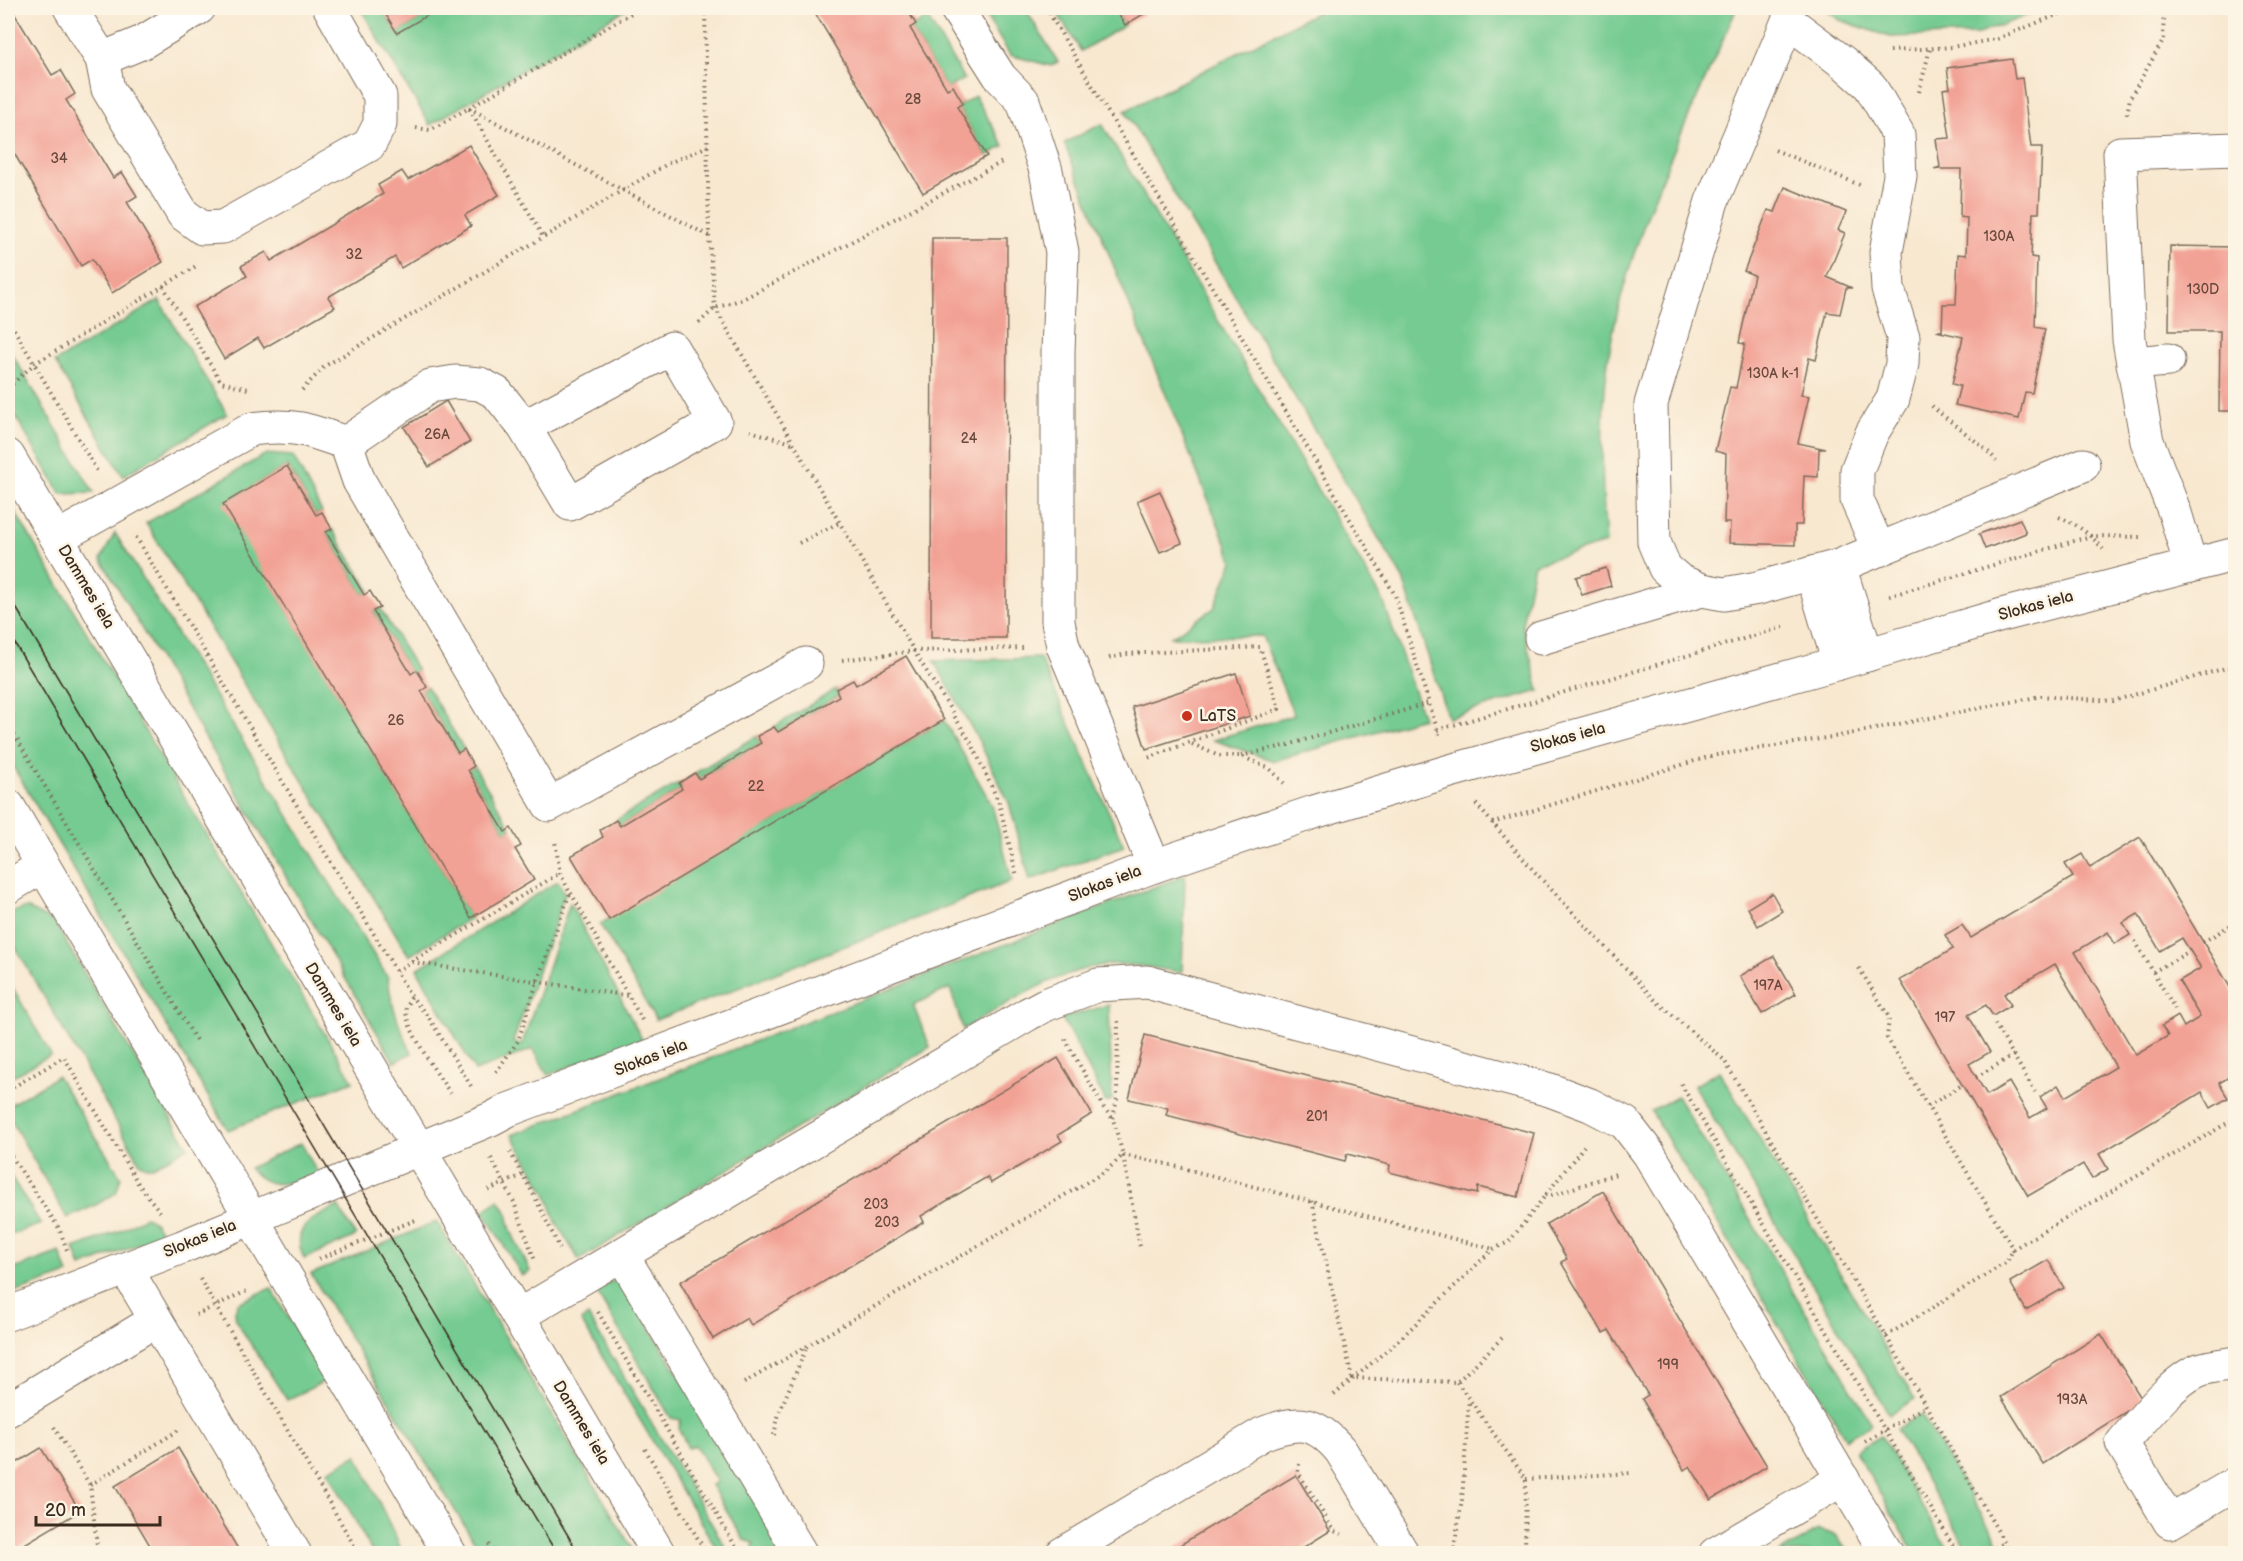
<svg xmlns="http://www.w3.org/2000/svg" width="2243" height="1561" font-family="'Balsamiq Sans',sans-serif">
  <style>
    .green { fill: #74cb91; stroke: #587a58; stroke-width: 1.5 }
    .building { fill: #f2a295; fill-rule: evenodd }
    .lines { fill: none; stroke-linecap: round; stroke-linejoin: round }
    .minor-casing { stroke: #7d6c5c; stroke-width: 35 }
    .tertiary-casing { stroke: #7d6c5c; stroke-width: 35 }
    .path { stroke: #7d6c5c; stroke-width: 4; stroke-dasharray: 1.5 4.5; stroke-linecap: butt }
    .minor { stroke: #fff; stroke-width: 33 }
    .tertiary { stroke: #fff; stroke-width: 33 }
    .tram { stroke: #3b2a1e; stroke-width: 1.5 }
    .poi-dot { fill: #c8321e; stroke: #fcf5e5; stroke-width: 2 }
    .labels { text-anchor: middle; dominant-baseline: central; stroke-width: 5; stroke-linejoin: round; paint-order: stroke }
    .number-label { font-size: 14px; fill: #69483c }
    .street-label { font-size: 16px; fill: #3b2a1e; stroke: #fcf5e5 }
    .poi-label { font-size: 16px; fill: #3b2a1e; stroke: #fcf5e5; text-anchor: start }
  </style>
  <rect width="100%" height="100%" fill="#fcf5e5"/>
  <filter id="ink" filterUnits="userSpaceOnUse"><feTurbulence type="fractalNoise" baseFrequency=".0167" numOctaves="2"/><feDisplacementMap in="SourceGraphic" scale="12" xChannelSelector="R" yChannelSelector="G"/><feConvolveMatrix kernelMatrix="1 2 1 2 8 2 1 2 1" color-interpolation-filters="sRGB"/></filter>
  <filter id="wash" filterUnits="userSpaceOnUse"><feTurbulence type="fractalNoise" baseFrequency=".008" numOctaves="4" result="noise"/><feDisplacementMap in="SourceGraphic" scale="24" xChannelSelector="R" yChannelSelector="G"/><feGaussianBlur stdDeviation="1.35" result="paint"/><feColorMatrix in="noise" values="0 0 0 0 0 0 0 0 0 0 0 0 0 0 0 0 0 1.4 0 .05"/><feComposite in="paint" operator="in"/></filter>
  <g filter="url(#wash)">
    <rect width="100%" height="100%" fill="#f8e8d0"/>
    <g class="green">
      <path d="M 360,8 L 382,8 L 397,33 L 440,8 L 628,8 L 430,125 Z"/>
      <path d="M 981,8 L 1025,8 L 1058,62 L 1051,66 L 1010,55 Z"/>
      <path d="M 1054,8 L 1114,8 L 1125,25 L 1081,51 Z"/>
      <path d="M 1325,8 L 1737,8 C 1689,118 1625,242 1608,361 C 1600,422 1601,481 1606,543 L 1534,564 L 1522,624 L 1539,691 L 1448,718 L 1403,579 L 1125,111 Z"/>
      <path d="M 1823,8 L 2047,8 L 1978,34 L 1890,37 L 1840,20 Z"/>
      <path d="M 927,17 L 964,79 L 947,89 L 910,28 Z"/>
      <path d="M 975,96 L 1004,146 L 987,156 L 957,107 Z"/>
      <path d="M 1102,124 L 1383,600 L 1423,718 L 1274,761 L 1213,740 L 1294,715 L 1262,636 L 1171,637 L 1214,608 L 1233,561 L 1064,143 Z"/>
      <path d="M 159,300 L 227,414 L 123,476 L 55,362 Z"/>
      <path d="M 8,347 L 94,493 L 61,494 L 8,404 Z"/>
      <path d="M 266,454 L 293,456 L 322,512 L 316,515 L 287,466 L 224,504 L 471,918 L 409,956 L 146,523 Z"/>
      <path d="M 8,500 L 353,1081 L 228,1130 L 8,758 Z"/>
      <path d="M 332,529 L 370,591 L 364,595 L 326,532 Z"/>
      <path d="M 115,533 L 388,978 C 391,1006 399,1028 412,1053 L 394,1062 L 101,559 Z"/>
      <path d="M 380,608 L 417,670 L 411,674 L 373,611 Z"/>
      <path d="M 1040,658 L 1124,846 L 1030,880 L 1009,803 L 980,743 L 934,661 Z"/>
      <path d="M 427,687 L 464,749 L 458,753 L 421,691 Z"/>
      <path d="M 836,689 L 839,696 L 778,732 L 774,727 Z"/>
      <path d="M 944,720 L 992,805 L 1012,881 L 656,1020 L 600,924 Z"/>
      <path d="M 757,736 L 761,743 L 699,779 L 695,773 Z"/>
      <path d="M 474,766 L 511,828 L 505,832 L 468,770 Z"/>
      <path d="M 679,783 L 682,789 L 620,826 L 616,820 Z"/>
      <path d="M 1185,875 L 1182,972 C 1162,970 1132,963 1114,964 C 1059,968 1009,1003 963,1029 L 950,988 L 913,1005 L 930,1047 L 579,1260 L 556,1222 L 546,1193 L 512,1135 Z"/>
      <path d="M 558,881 L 565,894 L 513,1042 L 522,1044 L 570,903 L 642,1039 L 548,1075 L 533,1049 L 475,1071 L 417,969 Z"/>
      <path d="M 27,908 L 54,922 L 188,1147 L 153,1167 L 146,1167 L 140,1163 L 8,934 L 8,913 Z"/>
      <path d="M 8,979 L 51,1055 L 8,1079 Z"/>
      <path d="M 1109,1005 L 1112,1100 L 1106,1102 L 1062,1018 Z"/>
      <path d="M 1719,1071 L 1915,1399 L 1889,1414 L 1694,1086 Z"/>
      <path d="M 57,1076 L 121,1177 L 116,1193 L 94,1206 L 67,1218 L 8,1115 L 8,1106 Z"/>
      <path d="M 1677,1096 L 1872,1424 L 1846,1439 L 1651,1111 Z"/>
      <path d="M 301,1143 L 318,1173 C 291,1183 271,1193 249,1168 Z"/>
      <path d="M 8,1172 L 41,1224 L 8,1236 Z"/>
      <path d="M 499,1200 L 507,1213 L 511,1231 L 530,1271 L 522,1276 L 483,1211 Z"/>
      <path d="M 338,1206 L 356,1236 L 304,1259 C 289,1226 313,1219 338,1206 Z"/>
      <path d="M 145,1217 C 155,1220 157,1225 162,1235 L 81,1267 L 74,1248 L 119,1231 Z"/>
      <path d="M 436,1222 L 437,1222 L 635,1553 L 481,1553 L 311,1274 Z"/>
      <path d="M 60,1252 L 68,1274 L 8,1295 L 8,1271 Z"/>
      <path d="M 620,1280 L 791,1553 L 752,1553 L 754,1543 L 744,1540 L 711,1485 L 717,1482 L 695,1445 L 688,1448 L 679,1429 L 681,1420 L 671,1418 L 596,1291 L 610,1282 Z"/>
      <path d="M 271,1288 L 323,1375 L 323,1382 L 287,1400 L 236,1321 L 235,1311 L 238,1303 Z"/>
      <path d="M 588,1316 L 729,1553 L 719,1553 L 581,1321 Z"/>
      <path d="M 1921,1414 L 1998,1541 L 1977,1553 L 1970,1553 L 1896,1429 Z"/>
      <path d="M 1881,1436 L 1950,1553 L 1915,1553 L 1855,1451 Z"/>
      <path d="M 357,1455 L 403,1553 L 373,1553 L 328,1471 Z"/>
      <path d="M 1818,1530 L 1836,1535 L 1848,1553 L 1779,1553 Z"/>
    </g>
    <g id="blocks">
      <g class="building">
        <path d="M 8,8 L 11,8 L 52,75 L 61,70 L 75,94 L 66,100 L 113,178 L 122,172 L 137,196 L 127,202 L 163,262 L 112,293 L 92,259 L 81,266 L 8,143 Z"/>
        <path d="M 382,8 L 440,8 L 397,33 Z"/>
        <path d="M 812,8 L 899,8 L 900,10 L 906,8 L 916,24 L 910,28 L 947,89 L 953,86 L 963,103 L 957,107 L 987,156 L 923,193 Z"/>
        <path d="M 1114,8 L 1154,8 L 1125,25 Z"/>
        <path d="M 2012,59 L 2015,79 L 2022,78 L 2031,147 L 2042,147 L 2039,213 L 2033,213 L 2031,257 L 2037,258 L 2035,327 L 2045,329 L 2032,393 L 2025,392 L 2019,419 L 1955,405 L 1960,386 L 1952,384 L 1963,337 L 1936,331 L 1942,331 L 1943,304 L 1956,304 L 1958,254 L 1966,255 L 1967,218 L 1960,217 L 1961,169 L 1934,169 L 1940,167 L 1936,139 L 1950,138 L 1943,89 L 1950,88 L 1947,68 Z"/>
        <path d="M 469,145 L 499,195 L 465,215 L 471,226 L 401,268 L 395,257 L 328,297 L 335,307 L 264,348 L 258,338 L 224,359 L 194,307 L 247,276 L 241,266 L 266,252 L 271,261 L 383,194 L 378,185 L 402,171 L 408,180 Z"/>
        <path d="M 1785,187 L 1846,212 L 1838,230 L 1845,233 L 1827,277 L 1852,288 L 1846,288 L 1840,314 L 1827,312 L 1816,360 L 1809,358 L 1801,395 L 1809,396 L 1798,443 L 1826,449 L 1819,449 L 1818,477 L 1804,476 L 1802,525 L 1795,525 L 1795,545 L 1729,543 L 1730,523 L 1724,523 L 1726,454 L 1715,451 L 1730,387 L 1736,388 L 1745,344 L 1739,343 L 1754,275 L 1744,271 L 1768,210 L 1775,212 Z"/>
        <path d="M 932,238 L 1007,238 L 1006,638 L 931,638 Z"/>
        <path d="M 2170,246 L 2236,247 L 2236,411 L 2219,411 L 2220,331 L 2169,331 Z"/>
        <path d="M 446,401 L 470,442 L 429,467 L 404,427 Z"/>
        <path d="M 287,466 L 316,515 L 322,512 L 332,529 L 326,532 L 364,595 L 370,591 L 380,608 L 373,611 L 411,674 L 417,670 L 427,687 L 421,691 L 458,753 L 464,749 L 469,758 L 474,766 L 468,770 L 505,832 L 511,828 L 521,846 L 515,849 L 534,880 L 471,918 L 223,504 Z"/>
        <path d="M 1160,491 L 1182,543 L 1160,552 L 1137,501 Z"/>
        <path d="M 2020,519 L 2026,533 L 1985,549 L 1979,534 Z"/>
        <path d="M 1606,568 L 1611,586 L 1582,595 L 1576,577 Z"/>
        <path d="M 906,656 L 944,720 L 609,920 L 571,856 L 603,837 L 600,830 L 616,820 L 620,826 L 682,789 L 679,783 L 695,773 L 699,779 L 761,743 L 757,736 L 774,727 L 778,732 L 839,696 L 836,689 L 853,680 L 856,685 Z"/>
        <path d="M 1236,673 L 1250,716 L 1146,749 L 1132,707 Z"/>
        <path d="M 2140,837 L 2236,997 L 2236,1073 L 2219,1083 L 2228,1098 L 2211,1108 L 2202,1092 L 2099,1154 L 2108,1169 L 2092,1179 L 2083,1164 L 2028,1196 L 1900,980 L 1953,949 L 1945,935 L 1962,925 L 1971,938 L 2073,877 L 2065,864 L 2082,854 L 2090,868 ZM 2138,914 L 2160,951 L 2182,938 L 2201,968 L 2179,981 L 2200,1017 L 2184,1027 L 2178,1016 L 2162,1026 L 2168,1036 L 2136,1055 L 2075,952 L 2108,932 L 2115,944 L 2130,935 L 2123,923 ZM 2055,964 L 2116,1067 L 2065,1097 L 2058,1085 L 2040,1097 L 2047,1108 L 2030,1118 L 2009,1082 L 1987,1095 L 1976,1077 L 1969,1064 L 1990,1052 L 1968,1015 L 1986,1005 L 1993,1016 L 2011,1005 L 2004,994 Z"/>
        <path d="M 1772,893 L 1782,911 L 1758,926 L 1748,908 Z"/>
        <path d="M 1774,956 L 1796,994 L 1762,1014 L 1740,976 Z"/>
        <path d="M 1145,1035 L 1534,1133 L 1518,1197 L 1478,1187 L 1477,1194 L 1389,1172 L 1390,1165 L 1347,1154 L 1345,1161 L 1166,1115 L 1168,1108 L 1129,1099 Z"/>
        <path d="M 1058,1058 L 1092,1114 L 1058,1135 L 1062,1141 L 991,1183 L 987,1177 L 921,1216 L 924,1222 L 751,1325 L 747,1318 L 713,1339 L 680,1282 Z"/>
        <path d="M 1603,1191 L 1767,1466 L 1711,1500 L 1690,1466 L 1684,1470 L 1642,1399 L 1648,1395 L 1609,1330 L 1603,1333 L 1561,1262 L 1567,1259 L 1546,1224 Z"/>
        <path d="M 2048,1260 L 2064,1288 L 2026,1310 L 2010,1282 Z"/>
        <path d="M 2101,1334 L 2143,1401 L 2043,1464 L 2001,1397 Z"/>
        <path d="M 41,1448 L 80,1511 L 8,1554 L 8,1468 Z"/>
        <path d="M 178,1448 L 209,1500 L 241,1554 L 155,1554 L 115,1486 Z"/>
        <path d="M 1296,1475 L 1330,1531 L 1296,1552 L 1296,1554 L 1165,1554 Z"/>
      </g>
    </g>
  </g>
  <g filter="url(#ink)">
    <use href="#blocks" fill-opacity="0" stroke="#7d6c5c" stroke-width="1.5"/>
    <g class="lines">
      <defs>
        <g id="minor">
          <path d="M 70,8 L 102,59 L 108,89 L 183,214 L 202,228 L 223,227 L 369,145 L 380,124 L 380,96 L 330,8"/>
          <path d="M 956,8 L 1000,77 L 1023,101 L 1046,171 L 1062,252 L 1058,351 L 1058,622 L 1063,646 L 1154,866"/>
          <path d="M 102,59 L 143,42 L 199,8"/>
          <path d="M 2133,363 L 2168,360"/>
          <path d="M 346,443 L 430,386 L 455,382 L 480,384 L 497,393 L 524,427 L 672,348 L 715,422 L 570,504 L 524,427"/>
          <path d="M 346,443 L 359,481 L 549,805 L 806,664"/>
          <path d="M 8,456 L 659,1554"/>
          <path d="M 57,538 L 252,429 C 292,423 310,430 346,443"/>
          <path d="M 1879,550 L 1857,500 L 1857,470 L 1872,433 L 1893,399 L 1902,364 L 1903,337 L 1888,289 L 1886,252 L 1900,176 L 1898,134 L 1870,86 L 1844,63 L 1788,21 L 1712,201 L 1651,404 L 1654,542 L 1665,568 L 1680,581 L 1702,590 L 1724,594 L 1758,588 L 1839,566 L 2083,465"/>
          <path d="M 1839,566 L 1867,655"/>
          <path d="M 2191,566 L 2175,513 L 2147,441 L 2129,340 L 2120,153 L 2236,149"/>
          <path d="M 1812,573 L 1839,663"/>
          <path d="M 1541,638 L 1702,590"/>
          <path d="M 8,887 L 43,866"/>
          <path d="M 622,1255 L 801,1554"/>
          <path d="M 126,1269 L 295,1554"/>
          <path d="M 8,1314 L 182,1247 L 491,1119 L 508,1110 L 1154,866 L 1314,812 L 1450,771 L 1839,663 L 2002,615 L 2236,554"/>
          <path d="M 518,1316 L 1028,1014 L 1045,1005 L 1098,985 L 1147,982 L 1550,1090 L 1590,1105 L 1625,1123 L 1649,1154 L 1887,1554"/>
          <path d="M 2236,1363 C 2224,1365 2210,1366 2199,1370 C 2173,1380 2141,1422 2122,1443 L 2170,1522 L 2236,1483"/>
          <path d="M 8,1410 L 156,1320"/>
          <path d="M 1062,1554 L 1262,1434 C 1298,1420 1315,1420 1341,1451 L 1403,1554"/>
          <path d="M 1715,1554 L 1843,1479"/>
        </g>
        <path id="tertiary" d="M 8,806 L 450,1554"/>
      </defs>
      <use href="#minor" class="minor-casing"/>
      <use href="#tertiary" class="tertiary-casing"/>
      <g class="path">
        <path d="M 705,8 L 709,236 L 715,308 L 914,651 L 973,746 L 999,803 L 1017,876"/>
        <path d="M 1046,8 L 1395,595 L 1439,735"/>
        <path d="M 1890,51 L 1952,47 L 1997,39 L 2074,8"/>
        <path d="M 1919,92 L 1930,49"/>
        <path d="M 469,108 L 709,236"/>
        <path d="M 469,108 L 640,8"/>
        <path d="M 2127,114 L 2130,98 L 2163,41 L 2164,8"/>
        <path d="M 416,128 L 430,130 L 469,108 L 543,237"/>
        <path d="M 1775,150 L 1860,185"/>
        <path d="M 163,286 L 221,382 L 248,389"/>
        <path d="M 8,319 L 97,471"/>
        <path d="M 699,323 L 715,308 L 743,299 L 1004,161"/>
        <path d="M 8,388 L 34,364 L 198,265"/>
        <path d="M 302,390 L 325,366 L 669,163 L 708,146"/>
        <path d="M 1932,406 C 1944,418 1992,451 1996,461"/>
        <path d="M 750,431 L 792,443"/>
        <path d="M 2059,517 C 2077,524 2090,534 2103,549"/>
        <path d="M 136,537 L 411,996 L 429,1018 L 471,1086"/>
        <path d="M 799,543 L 839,523"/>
        <path d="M 1889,596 L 2091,536 L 2140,537"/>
        <path d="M 1109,658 L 1126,654 L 1260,647 L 1279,709 L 1148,758"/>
        <path d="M 842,660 L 914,651 L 1026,648"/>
        <path d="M 8,724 L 197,1042"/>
        <path d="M 1437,730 L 1787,626"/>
        <path d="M 1192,744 L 1219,756 L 1241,756 L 1270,769 L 1284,783"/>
        <path d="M 1241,756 L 1288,745 L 1429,703"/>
        <path d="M 1476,804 L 1534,871 L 1655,1000 L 1724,1060 L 1886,1336 L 2011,1554"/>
        <path d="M 1492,823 L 1711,756 L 1839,736 L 2041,696 L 2113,701 L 2236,665"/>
        <path d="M 571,893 L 642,1020"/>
        <path d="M 2135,941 L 2175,1009"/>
        <path d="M 2203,942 L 2236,922"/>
        <path d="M 412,962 L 629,996"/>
        <path d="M 1859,968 L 1889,1017 L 1887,1038 L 2013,1249 L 2236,1118"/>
        <path d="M 396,971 L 560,873"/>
        <path d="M 2153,972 L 2190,951"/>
        <path d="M 411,997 C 409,1001 406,1006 406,1010 C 405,1027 440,1079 451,1094"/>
        <path d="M 1995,1024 L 2035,1092"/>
        <path d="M 1065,1039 L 1104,1108 L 1113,1119 L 1123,1155 L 1140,1247"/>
        <path d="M 496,1072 L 518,1041 L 537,982 L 570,893 L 560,873 L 555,841"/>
        <path d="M 1976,1077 L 2014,1055"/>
        <path d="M 1681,1084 L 1958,1554"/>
        <path d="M 8,1090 L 64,1057 L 139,1185 L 161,1213"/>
        <path d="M 1928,1106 L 1962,1085"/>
        <path d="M 1113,1118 L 1117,1099 L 1118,1021"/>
        <path d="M 8,1151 L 59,1228 L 67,1250"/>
        <path d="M 510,1152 L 536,1199 L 560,1249"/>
        <path d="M 1123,1155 L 1167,1164 L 1493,1249"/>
        <path d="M 491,1158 L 514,1202 L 535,1261"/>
        <path d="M 488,1190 L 523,1175"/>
        <path d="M 1545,1195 L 1552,1195 L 1616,1174"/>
        <path d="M 1312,1201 L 1352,1378 L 1457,1382 L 1502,1338"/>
        <path d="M 319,1259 L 418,1219"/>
        <path d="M 200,1279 L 359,1554"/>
        <path d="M 598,1312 L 740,1554"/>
        <path d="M 196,1315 L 249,1290"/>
        <path d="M 1886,1336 L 2007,1262 L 2013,1249"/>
        <path d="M 1457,1382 L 1526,1479 L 1525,1554"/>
        <path d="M 744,1383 L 1106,1171 L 1123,1155"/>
        <path d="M 1334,1395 L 1400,1339 L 1493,1249 L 1509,1242 L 1584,1146"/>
        <path d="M 54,1427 L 90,1485 L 98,1554"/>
        <path d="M 774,1435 L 779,1413 L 807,1346"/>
        <path d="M 1865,1442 L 1926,1406"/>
        <path d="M 645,1449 L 707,1554"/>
        <path d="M 1299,1464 L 1298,1472 L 1334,1531 L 1345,1535"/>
        <path d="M 1526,1479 L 1632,1473"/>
        <path d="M 90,1485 L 179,1430"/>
        <path d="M 489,1544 L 495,1554"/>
        <path d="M 1453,1554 L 1462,1500 L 1469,1399"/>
        <path d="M 1985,1554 L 2005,1542"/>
      </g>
      <use href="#minor" class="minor"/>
      <use href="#tertiary" class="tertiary"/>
      <g class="tram">
        <path d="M 8,594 L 579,1554"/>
        <path d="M 8,632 L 557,1554"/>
      </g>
    </g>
  </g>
  <circle class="poi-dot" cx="1187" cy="716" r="6"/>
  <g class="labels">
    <g class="number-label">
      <text x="913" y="99">28</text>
      <text x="59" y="158">34</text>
      <text x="1999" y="236">130A</text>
      <text x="354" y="254">32</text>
      <text x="2203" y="289">130D</text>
      <text x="1773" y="373">130A k-1</text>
      <text x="437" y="434">26A</text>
      <text x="969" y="438">24</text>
      <text x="396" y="720">26</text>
      <text x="756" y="786">22</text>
      <text x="1768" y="985">197A</text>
      <text x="1945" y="1017">197</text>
      <text x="1317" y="1116">201</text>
      <text x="876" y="1204">203</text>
      <text x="887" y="1222">203</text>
      <text x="1668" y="1364">199</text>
      <text x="2072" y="1399">193A</text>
    </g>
    <g class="street-label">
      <text transform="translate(86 587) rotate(59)">Dammes iela</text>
      <text transform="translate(2036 606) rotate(-15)">Slokas iela</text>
      <text transform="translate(1568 738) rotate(-15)">Slokas iela</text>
      <text transform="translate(1105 884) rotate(-21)">Slokas iela</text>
      <text transform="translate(333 1005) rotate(59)">Dammes iela</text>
      <text transform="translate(651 1058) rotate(-21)">Slokas iela</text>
      <text transform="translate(200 1239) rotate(-22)">Slokas iela</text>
      <text transform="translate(581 1423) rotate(59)">Dammes iela</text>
    </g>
    <g class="poi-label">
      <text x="1199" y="716">LaTS</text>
    </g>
  </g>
  <rect width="2243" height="1561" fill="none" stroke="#fcf5e5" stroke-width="30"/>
  <path d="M36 1516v9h124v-9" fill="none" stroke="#3b2a1e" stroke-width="3"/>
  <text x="45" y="1516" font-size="18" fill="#3b2a1e" stroke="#fcf5e5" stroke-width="4.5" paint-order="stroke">20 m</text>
</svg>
